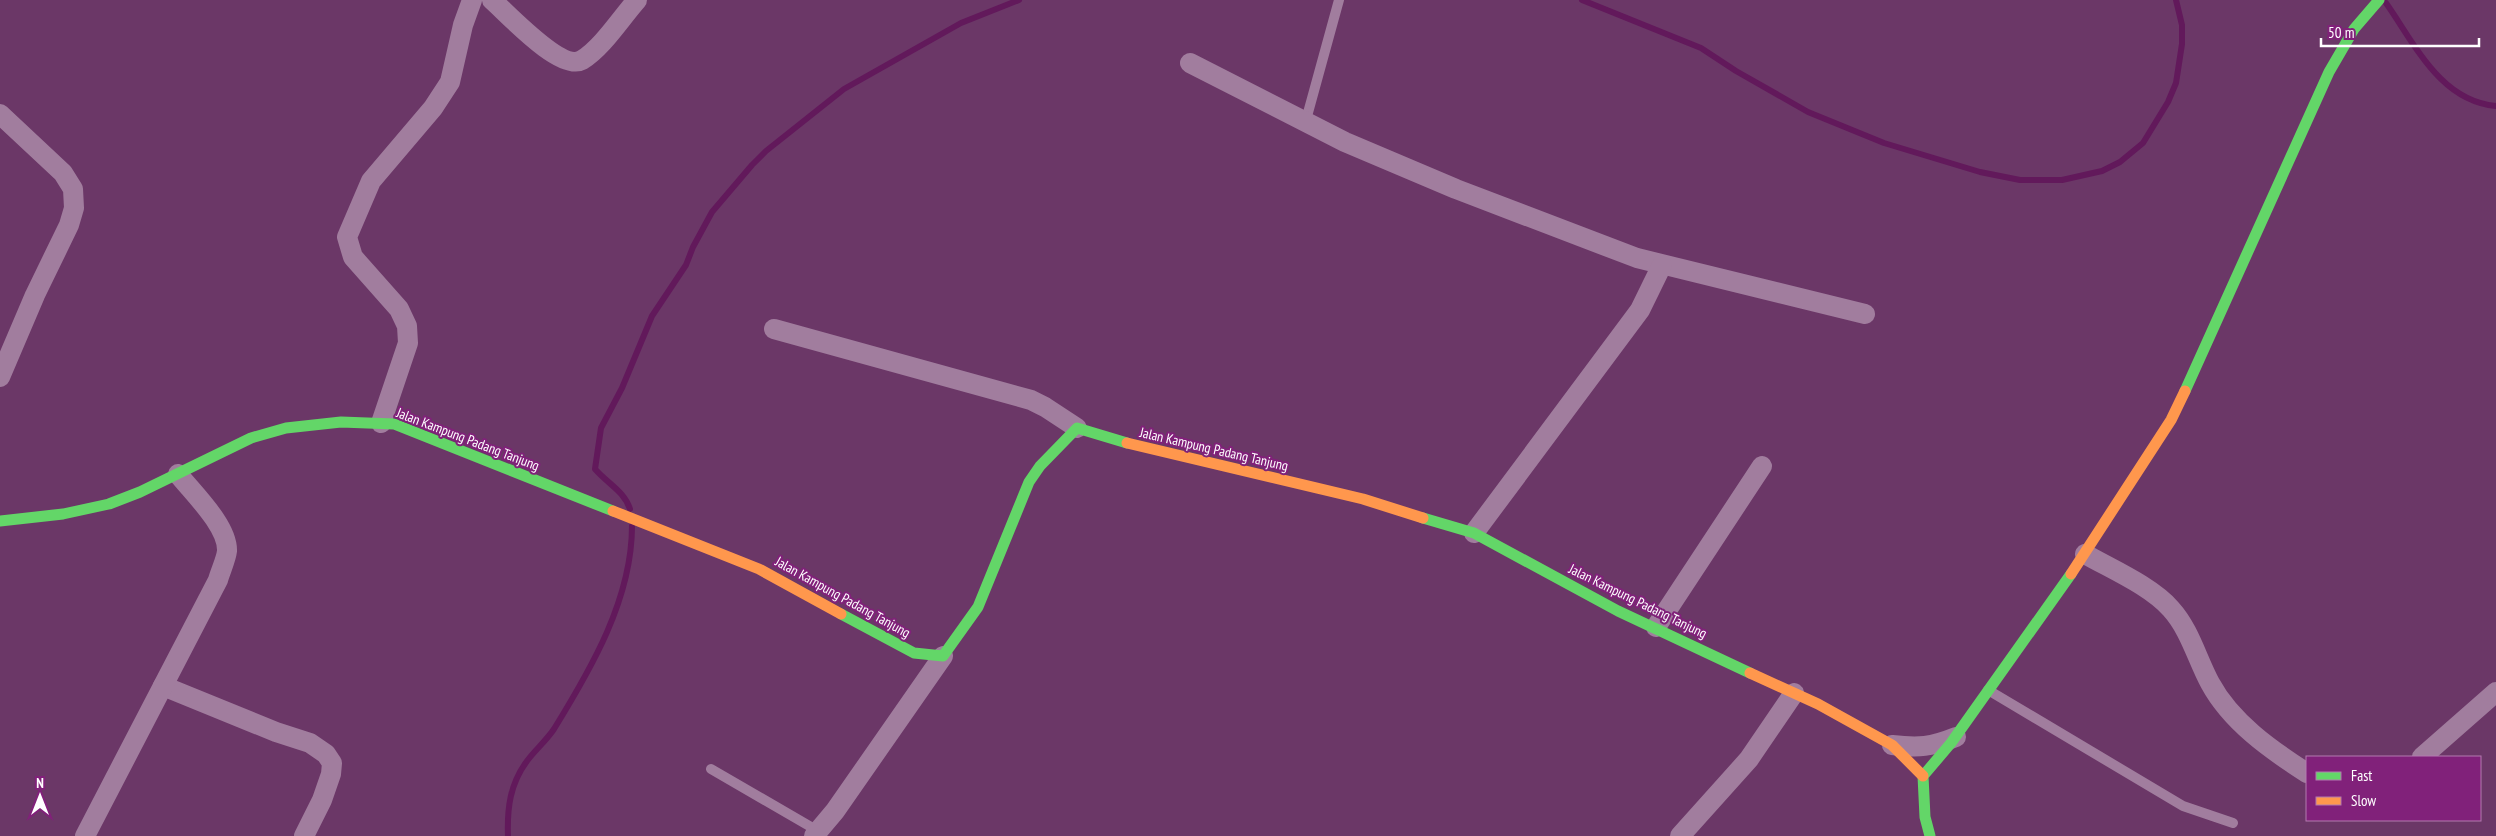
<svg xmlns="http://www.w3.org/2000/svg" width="2496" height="836" font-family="'PT Sans Narrow',sans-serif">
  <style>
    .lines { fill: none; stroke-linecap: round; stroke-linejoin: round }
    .stream { stroke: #62195b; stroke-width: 6 }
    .lane { stroke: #a17d9e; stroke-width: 10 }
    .street { stroke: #a17d9e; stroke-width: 20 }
    .fast { stroke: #63d668; stroke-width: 11 }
    .slow { stroke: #ff974d; stroke-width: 11 }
    .labels { text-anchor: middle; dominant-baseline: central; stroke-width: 4; stroke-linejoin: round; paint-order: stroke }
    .street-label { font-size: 14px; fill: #fff; stroke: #81217a }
  </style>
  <rect width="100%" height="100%" fill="#6b3767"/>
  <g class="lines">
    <g class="stream">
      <path d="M 1582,0 L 1701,48 L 1736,71 L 1808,112 L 1884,143 L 1980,172 L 2020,180 L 2062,180 L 2102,171 L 2120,162 L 2143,143 L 2168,102 L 2176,83 L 2182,44 L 2182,25 L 2176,0"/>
      <path d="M 2386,3 C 2415,44 2440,101 2496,106"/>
      <path d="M 630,509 C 624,491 608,484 595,469 L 601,428 L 622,388 L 652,316 L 686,265 L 693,247 L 712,212 L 752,165 L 766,151 L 844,89 L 961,23 L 1019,0"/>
      <path d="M 508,836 C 507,808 510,784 527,761 C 535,750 546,741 554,729 C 591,669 632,599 632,526"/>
    </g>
    <g class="lane">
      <path d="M 1306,120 L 1339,0"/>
      <path d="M 1988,690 L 2183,806 L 2233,823"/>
      <path d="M 711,769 L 818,831"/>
    </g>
    <g class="street">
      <path d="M 492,0 C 508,14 561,72 582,60 C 602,48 621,18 637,0"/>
      <path d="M 1190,63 L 1345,142 L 1456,189 L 1637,258 L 1865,314"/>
      <path d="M 0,114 L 63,173 L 73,189 L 74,208 L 69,225 L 35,295 L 0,377"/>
      <path d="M 774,329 L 1031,400 L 1045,407 L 1077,428"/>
      <path d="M 381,423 L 408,343 L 407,326 L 399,309 L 353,257 L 347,237 L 371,181 L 433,108 L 450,82 L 463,25 L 472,0"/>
      <path d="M 1474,533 L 1640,310 L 1662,265"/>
      <path d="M 2085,554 C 2111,569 2151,586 2171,609 C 2190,630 2197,659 2210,683 C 2231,722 2271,750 2307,773"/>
      <path d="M 1656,627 L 1762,466"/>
      <path d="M 163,686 L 276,732 L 310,743 L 326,754 L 332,763 L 331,774 L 322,800 L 304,836"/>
      <path d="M 1892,745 C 1919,748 1931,747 1956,737"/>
      <path d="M 2422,757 L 2496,692"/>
      <path d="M 85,836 L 218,580 C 220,572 226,560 227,551 C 228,526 193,493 178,474"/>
      <path d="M 814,836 L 835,811 L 943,656"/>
      <path d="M 1680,836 L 1749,759 L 1794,693"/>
    </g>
    <g class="fast">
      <path d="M 2185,391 L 2329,72 L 2354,29 L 2379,0"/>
      <path d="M 1423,518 L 1474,533 L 1618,611 L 1750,673"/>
      <path d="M 0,521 L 63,514 L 109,504 L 140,492 L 251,438 L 286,428 L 341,422 L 394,424 L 613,511"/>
      <path d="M 841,614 L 914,653 L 943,656 L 978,607 L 1029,482 L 1040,466 L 1077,428 L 1127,443"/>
      <path d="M 1930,836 L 1925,817 L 1923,776 L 1951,743 L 2071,574"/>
    </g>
    <g class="slow">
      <path d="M 1127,443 L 1363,499 L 1423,518"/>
      <path d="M 613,511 L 759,569 L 841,614"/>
      <path d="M 2071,574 L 2171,420 L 2185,391"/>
      <path d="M 1750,673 L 1818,704 L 1892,745 L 1923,776"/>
    </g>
  </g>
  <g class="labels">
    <g class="street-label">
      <text transform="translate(468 439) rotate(21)">Jalan Kampung Padang Tanjung</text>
      <text transform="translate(1214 449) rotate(13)">Jalan Kampung Padang Tanjung</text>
      <text transform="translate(843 597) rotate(29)">Jalan Kampung Padang Tanjung</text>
      <text transform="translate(1638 601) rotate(26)">Jalan Kampung Padang Tanjung</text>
    </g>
  </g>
  <rect x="2306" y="756" width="175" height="65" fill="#81217a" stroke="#b37aaf"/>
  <rect x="2316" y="772" width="25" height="8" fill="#63d668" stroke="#b37aaf"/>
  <text x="2351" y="781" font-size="15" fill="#ffffff">Fast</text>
  <rect x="2316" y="797" width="25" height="8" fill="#ff974d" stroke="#b37aaf"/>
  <text x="2351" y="806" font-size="15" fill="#ffffff">Slow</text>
  <g transform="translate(40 796)" stroke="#81217a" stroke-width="4" paint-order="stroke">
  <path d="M0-4L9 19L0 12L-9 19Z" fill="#ffffff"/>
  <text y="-8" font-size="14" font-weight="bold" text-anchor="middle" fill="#ffffff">N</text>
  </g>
  <path d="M2321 38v8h158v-8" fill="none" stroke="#ffffff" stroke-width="2.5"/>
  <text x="2328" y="38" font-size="15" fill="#ffffff" stroke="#81217a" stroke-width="4" paint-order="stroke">50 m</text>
</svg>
